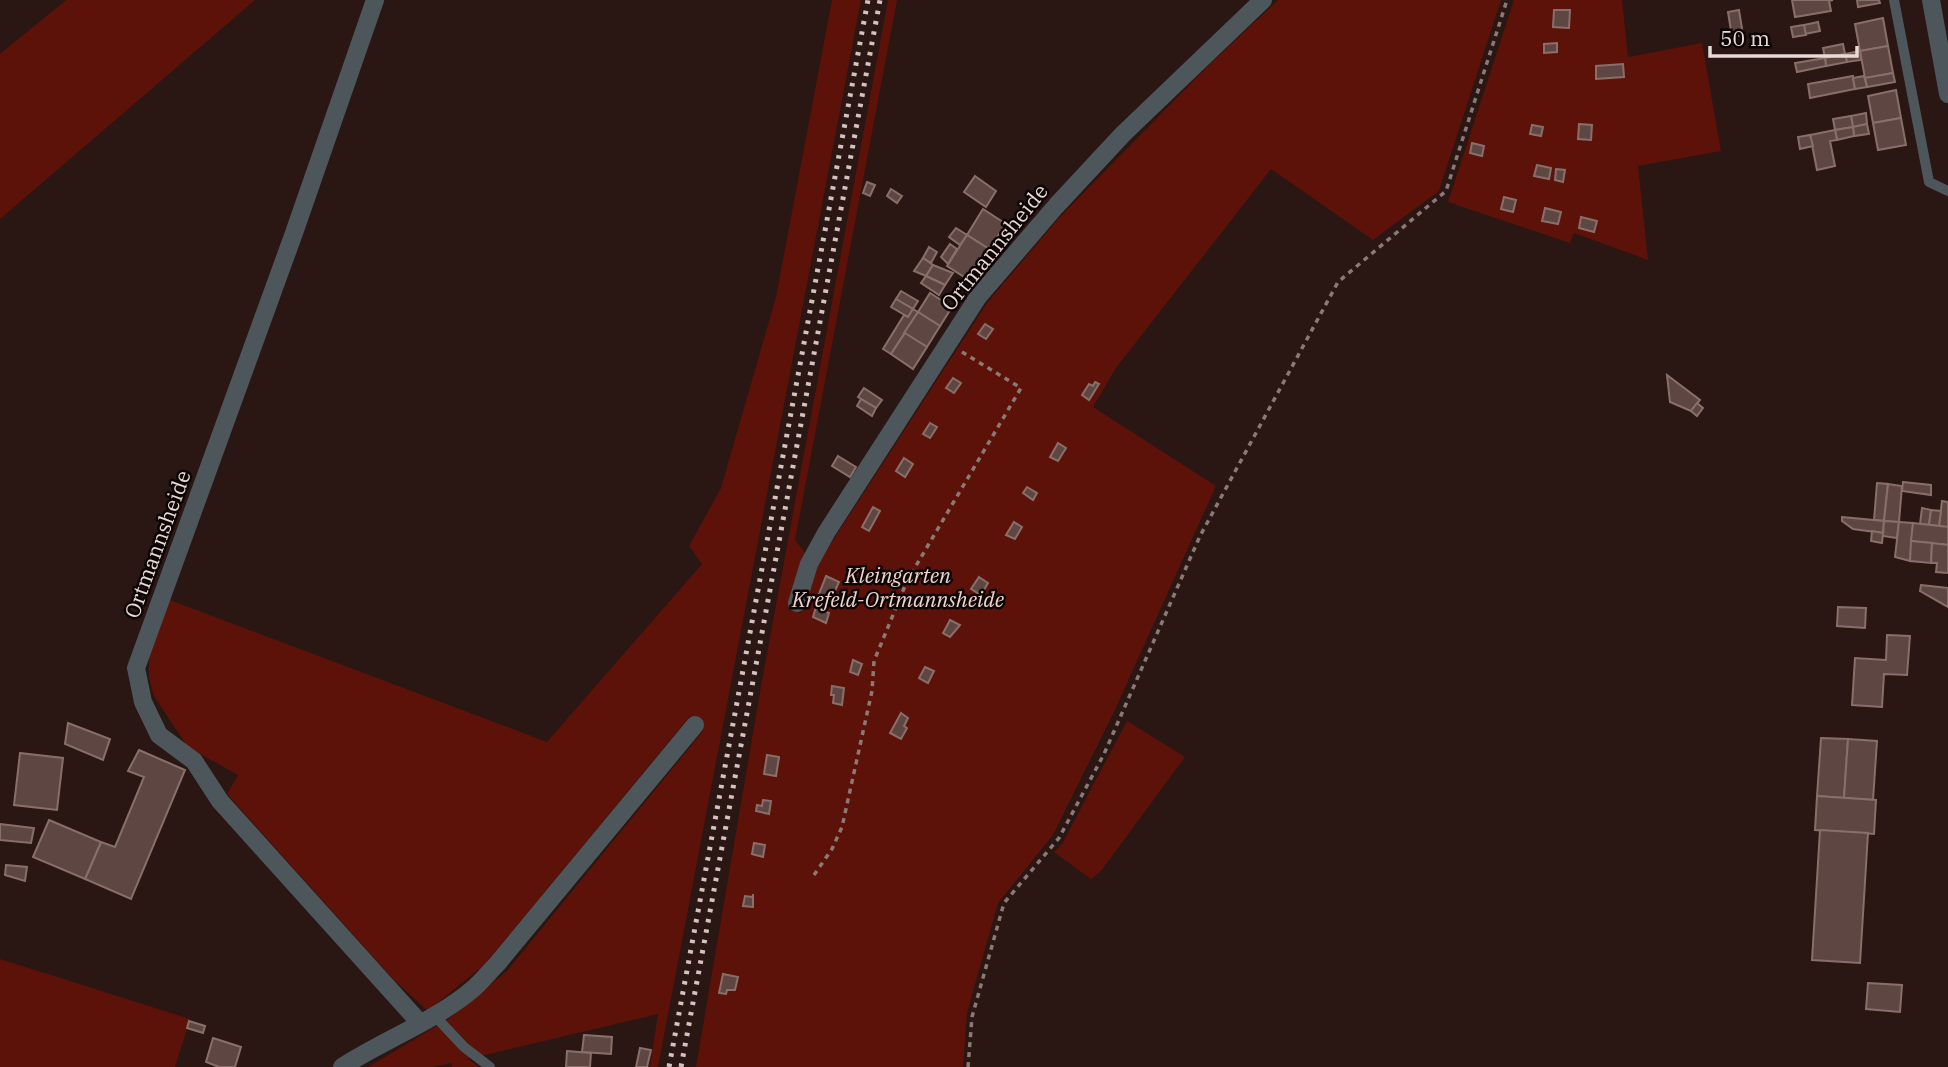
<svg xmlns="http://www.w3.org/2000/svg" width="1948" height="1067" font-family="'IBM Plex Serif',serif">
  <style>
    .green { fill: #5d1209 }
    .building { fill: #5e4742; stroke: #896f6a; stroke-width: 2 }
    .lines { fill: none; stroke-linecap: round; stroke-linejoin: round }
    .path { stroke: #8b7976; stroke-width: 3.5; stroke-dasharray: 5 5; stroke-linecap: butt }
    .service { stroke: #4d575b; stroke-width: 10 }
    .minor { stroke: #4d575b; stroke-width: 18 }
    .tertiary { stroke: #4d575b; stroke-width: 18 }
    .rail { stroke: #d3c3c0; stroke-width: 5; stroke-dasharray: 3.5 7; stroke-linecap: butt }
    .labels { text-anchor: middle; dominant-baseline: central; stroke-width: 5; stroke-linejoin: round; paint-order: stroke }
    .street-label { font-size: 21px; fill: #e9dad7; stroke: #0c0504 }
    .park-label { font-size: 21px; font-style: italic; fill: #efd4ce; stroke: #0c0504 }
  </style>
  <rect width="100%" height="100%" fill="#2a1612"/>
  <g class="green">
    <path d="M 66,0 L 255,0 L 0,219 L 0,54 Z"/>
    <path d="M 832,0 L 861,0 L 658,1067 L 650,1067 L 658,1014 L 468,1059 L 479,1067 L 452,1067 L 452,1063 L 432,1067 L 368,1067 L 450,1018 L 507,971 L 703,731 L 690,716 L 485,964 L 428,1011 L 394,980 L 227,794 L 238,775 L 188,747 L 154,696 L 149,678 L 149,651 L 167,599 L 547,742 L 702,564 L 689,546 L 721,488 L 776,297 Z"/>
    <path d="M 888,0 L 897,0 L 795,540 L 807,555 L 788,610 L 801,613 L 811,578 L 826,551 L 987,303 L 1058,219 L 1208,66 L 1278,0 L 1501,0 L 1439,191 L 1373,240 L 1271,169 L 1116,368 L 1093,407 L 1216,486 L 1114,712 L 1053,835 L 998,903 L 967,1013 L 963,1067 L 696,1067 L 761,686 Z"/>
    <path d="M 1514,0 L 1622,0 L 1628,57 L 1702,43 L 1721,151 L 1638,166 L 1648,260 L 1574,233 L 1570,243 L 1448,202 Z"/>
    <path d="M 1127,721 L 1185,757 L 1101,871 L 1091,879 L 1054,852 L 1062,844 Z"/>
    <path d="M 0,959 L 190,1019 L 175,1067 L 0,1067 Z"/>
  </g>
  <g class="building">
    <path d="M 1792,0 L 1833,0 L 1829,1 L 1831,11 L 1795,17 Z"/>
    <path d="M 1857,0 L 1879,0 L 1880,3 L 1858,7 Z"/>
    <path d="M 1554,10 L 1570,10 L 1569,28 L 1553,27 Z"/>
    <path d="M 1739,10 L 1743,35 L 1732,37 L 1728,12 Z"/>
    <path d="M 1883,18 L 1888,46 L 1860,51 L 1855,24 Z"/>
    <path d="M 1818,22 L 1820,31 L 1805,34 L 1804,25 Z"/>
    <path d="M 1804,25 L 1806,35 L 1793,37 L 1791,27 Z"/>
    <path d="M 1557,43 L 1557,52 L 1544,53 L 1544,44 Z"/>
    <path d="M 1843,44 L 1845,54 L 1825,58 L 1823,48 Z"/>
    <path d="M 1888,46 L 1893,73 L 1865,78 L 1860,51 Z"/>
    <path d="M 1860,51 L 1861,60 L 1847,62 L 1845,54 Z"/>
    <path d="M 1845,54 L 1847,62 L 1826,66 L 1825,58 Z"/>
    <path d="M 1825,58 L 1826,66 L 1797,72 L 1795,63 Z"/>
    <path d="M 1623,64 L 1624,77 L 1596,79 L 1596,66 Z"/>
    <path d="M 1893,73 L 1895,82 L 1867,87 L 1865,78 Z"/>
    <path d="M 1853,76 L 1855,89 L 1810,98 L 1808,84 Z"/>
    <path d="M 1864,76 L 1867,87 L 1855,89 L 1853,78 Z"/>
    <path d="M 1896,90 L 1901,118 L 1873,123 L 1868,96 Z"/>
    <path d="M 1866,113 L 1867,124 L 1853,127 L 1851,116 Z"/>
    <path d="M 1851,116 L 1853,127 L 1835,130 L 1833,119 Z"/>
    <path d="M 1901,118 L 1906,145 L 1878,150 L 1873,123 Z"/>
    <path d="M 1579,124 L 1592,125 L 1591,140 L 1578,139 Z"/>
    <path d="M 1867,124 L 1869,134 L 1854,136 L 1853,127 Z"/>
    <path d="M 1532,125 L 1543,127 L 1541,136 L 1530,134 Z"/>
    <path d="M 1853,127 L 1854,136 L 1837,140 L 1835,130 Z"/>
    <path d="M 1835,130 L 1837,140 L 1830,141 L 1835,166 L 1817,170 L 1810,135 Z"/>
    <path d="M 1810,135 L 1813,146 L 1800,149 L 1798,137 Z"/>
    <path d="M 1472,143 L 1484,146 L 1482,156 L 1470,153 Z"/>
    <path d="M 1537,165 L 1551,168 L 1549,179 L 1534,176 Z"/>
    <path d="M 1556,169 L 1565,170 L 1563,182 L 1555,180 Z"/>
    <path d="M 975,176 L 996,191 L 986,207 L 964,192 Z"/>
    <path d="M 867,182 L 875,185 L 870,196 L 863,193 Z"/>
    <path d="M 891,189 L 902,196 L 897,203 L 887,196 Z"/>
    <path d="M 1504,197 L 1516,200 L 1513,212 L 1501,209 Z"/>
    <path d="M 1545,208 L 1561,212 L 1558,224 L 1542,221 Z"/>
    <path d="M 983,209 L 1006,224 L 989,249 L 967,235 Z"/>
    <path d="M 1581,217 L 1597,221 L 1594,232 L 1579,228 Z"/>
    <path d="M 956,228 L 967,235 L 960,245 L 949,237 Z"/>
    <path d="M 967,235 L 989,249 L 969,280 L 947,266 Z"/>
    <path d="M 950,244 L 957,249 L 948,264 L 941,257 Z"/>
    <path d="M 929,247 L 937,252 L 931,263 L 923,258 Z"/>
    <path d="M 923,258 L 933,265 L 926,276 L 914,271 Z"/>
    <path d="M 933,265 L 953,273 L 945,285 L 926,276 Z"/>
    <path d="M 926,276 L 945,285 L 939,295 L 921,283 Z"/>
    <path d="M 901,291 L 918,301 L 913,309 L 896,299 Z"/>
    <path d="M 930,293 L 952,307 L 940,326 L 918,312 Z"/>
    <path d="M 896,299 L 913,309 L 908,317 L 891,307 Z"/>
    <path d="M 913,309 L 918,312 L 891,354 L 883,349 L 904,315 L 908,317 Z"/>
    <path d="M 918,312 L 940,326 L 927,347 L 904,333 Z"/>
    <path d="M 985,324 L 993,329 L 986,339 L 978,334 Z"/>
    <path d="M 905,333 L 927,347 L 913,369 L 891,354 Z"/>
    <path d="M 1667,375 L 1700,400 L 1691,411 L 1670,402 Z"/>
    <path d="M 953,378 L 961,383 L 954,393 L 946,388 Z"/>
    <path d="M 1095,382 L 1099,384 L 1089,400 L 1082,395 L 1089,384 L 1093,386 Z"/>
    <path d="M 864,388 L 882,400 L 876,408 L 858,397 Z"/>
    <path d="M 861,399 L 876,408 L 872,416 L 857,406 Z"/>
    <path d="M 1697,403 L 1703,408 L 1697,416 L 1691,411 Z"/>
    <path d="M 930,423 L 937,427 L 930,438 L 923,434 Z"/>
    <path d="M 1058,443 L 1066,448 L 1058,461 L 1050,457 Z"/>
    <path d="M 838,456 L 856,467 L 850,477 L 832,466 Z"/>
    <path d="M 904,458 L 913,464 L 905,477 L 896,471 Z"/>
    <path d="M 1903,482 L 1931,485 L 1931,495 L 1902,491 Z"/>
    <path d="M 1877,483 L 1888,484 L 1884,521 L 1874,520 Z"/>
    <path d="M 1888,484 L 1902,486 L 1899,522 L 1884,521 Z"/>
    <path d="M 1027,487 L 1037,493 L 1033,500 L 1023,493 Z"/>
    <path d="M 1942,501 L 1948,502 L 1948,527 L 1939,526 Z"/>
    <path d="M 873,507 L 880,511 L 869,531 L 862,527 Z"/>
    <path d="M 1922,508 L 1931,510 L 1929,525 L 1920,524 Z"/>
    <path d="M 1931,510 L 1941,511 L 1939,526 L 1929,525 Z"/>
    <path d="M 1842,517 L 1884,521 L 1883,533 L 1853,529 L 1842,521 Z"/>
    <path d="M 1884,521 L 1899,522 L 1897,538 L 1883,536 Z"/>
    <path d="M 1014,522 L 1022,527 L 1015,539 L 1006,535 Z"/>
    <path d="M 1899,522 L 1913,523 L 1910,561 L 1895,557 Z"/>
    <path d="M 1913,523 L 1948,527 L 1948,545 L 1911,541 Z"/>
    <path d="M 1872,531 L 1883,533 L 1882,543 L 1871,541 Z"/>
    <path d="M 1911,541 L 1932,543 L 1931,563 L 1910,561 Z"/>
    <path d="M 1932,543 L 1948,545 L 1948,573 L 1936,572 L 1937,563 L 1931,563 Z"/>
    <path d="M 826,576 L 839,582 L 831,600 L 819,594 Z"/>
    <path d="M 979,577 L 988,583 L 981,595 L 971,589 Z"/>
    <path d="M 1921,585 L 1948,588 L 1948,607 L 1920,591 Z"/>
    <path d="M 816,607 L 829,613 L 826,623 L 813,617 Z"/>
    <path d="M 1838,607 L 1866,608 L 1865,628 L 1837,626 Z"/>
    <path d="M 950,620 L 960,625 L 950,637 L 943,633 Z"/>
    <path d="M 1887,635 L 1910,636 L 1907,675 L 1884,674 L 1882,707 L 1852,705 L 1855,658 L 1886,660 Z"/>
    <path d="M 853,660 L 862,664 L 858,675 L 850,672 Z"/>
    <path d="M 925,667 L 934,671 L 928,683 L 919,678 Z"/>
    <path d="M 832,686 L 844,688 L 842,705 L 833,703 L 834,695 L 831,695 Z"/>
    <path d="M 901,713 L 908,718 L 904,726 L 907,728 L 901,739 L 890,733 Z"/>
    <path d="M 68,723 L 110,739 L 103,760 L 65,744 Z"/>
    <path d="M 1821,738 L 1848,739 L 1844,798 L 1817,796 Z"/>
    <path d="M 1848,739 L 1877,741 L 1873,800 L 1844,798 Z"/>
    <path d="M 139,750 L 185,770 L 131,899 L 85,879 L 101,842 L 115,847 L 144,777 L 128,771 Z"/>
    <path d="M 20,753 L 63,758 L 57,810 L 14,805 Z"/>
    <path d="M 767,755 L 779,757 L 776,776 L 764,774 Z"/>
    <path d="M 1817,796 L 1876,800 L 1874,834 L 1815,830 Z"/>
    <path d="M 763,800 L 771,801 L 769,814 L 756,811 L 757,805 L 762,806 Z"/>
    <path d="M 49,820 L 101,842 L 85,879 L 33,857 Z"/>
    <path d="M 0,824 L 34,828 L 31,843 L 0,840 Z"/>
    <path d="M 1820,830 L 1868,833 L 1860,963 L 1812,960 Z"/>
    <path d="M 754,843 L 765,845 L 763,857 L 752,854 Z"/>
    <path d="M 6,865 L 27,867 L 25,881 L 5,875 Z"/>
    <path d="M 753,894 L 753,907 L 743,906 L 745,896 L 753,897 Z"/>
    <path d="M 723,974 L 738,977 L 735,990 L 727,990 L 726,994 L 719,993 Z"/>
    <path d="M 1868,983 L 1902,985 L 1900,1012 L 1866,1009 Z"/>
    <path d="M 189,1021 L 205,1026 L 203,1033 L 187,1028 Z"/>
    <path d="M 584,1035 L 612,1037 L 611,1054 L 582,1052 Z"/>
    <path d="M 213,1038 L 241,1047 L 235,1067 L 219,1067 L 206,1062 Z"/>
    <path d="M 640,1048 L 651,1050 L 647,1067 L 636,1067 Z"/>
    <path d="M 567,1051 L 591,1053 L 590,1067 L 566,1067 Z"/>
  </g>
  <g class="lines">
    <g class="path">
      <path d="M 814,875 L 832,849 L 842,827 L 872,691 L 874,661 L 907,581 L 1021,388 L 962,352"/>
      <path d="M 968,1067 L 972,1017 L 1004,903 L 1059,838 L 1104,754 L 1200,536 L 1338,282 L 1446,191 L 1507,0"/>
    </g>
    <g class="service">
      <path d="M 1894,0 L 1929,182 L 1948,191"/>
      <path d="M 434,1015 L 464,1047 L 490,1067"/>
    </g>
    <g class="minor">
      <path d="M 375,0 L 294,233 L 136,668 L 143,702 L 159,735 L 194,761 L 220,801 L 420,1023"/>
      <path d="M 797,603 L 809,564 L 826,533 L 978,297 L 1056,206 L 1123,134 L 1263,0"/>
      <path d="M 342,1067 C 385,1039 436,1021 474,988 C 482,981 489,972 497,964 L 695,725"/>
    </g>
    <path class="tertiary" d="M 1931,0 L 1948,94"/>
    <g class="rail">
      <path d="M 669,1067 L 868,0"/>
      <path d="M 681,1067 L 880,0"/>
    </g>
  </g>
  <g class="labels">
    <g class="street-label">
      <text transform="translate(994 247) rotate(-51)">Ortmannsheide</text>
      <text transform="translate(157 544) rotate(-70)">Ortmannsheide</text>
    </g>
    <g class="park-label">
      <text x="898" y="575">Kleingarten<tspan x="898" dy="24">Krefeld-Ortmannsheide</tspan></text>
    </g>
  </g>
  <path d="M1710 46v10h147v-10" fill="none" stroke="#e9dad7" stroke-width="3.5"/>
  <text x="1720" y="46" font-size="21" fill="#e9dad7" stroke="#0c0504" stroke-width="5" paint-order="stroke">50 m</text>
</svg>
